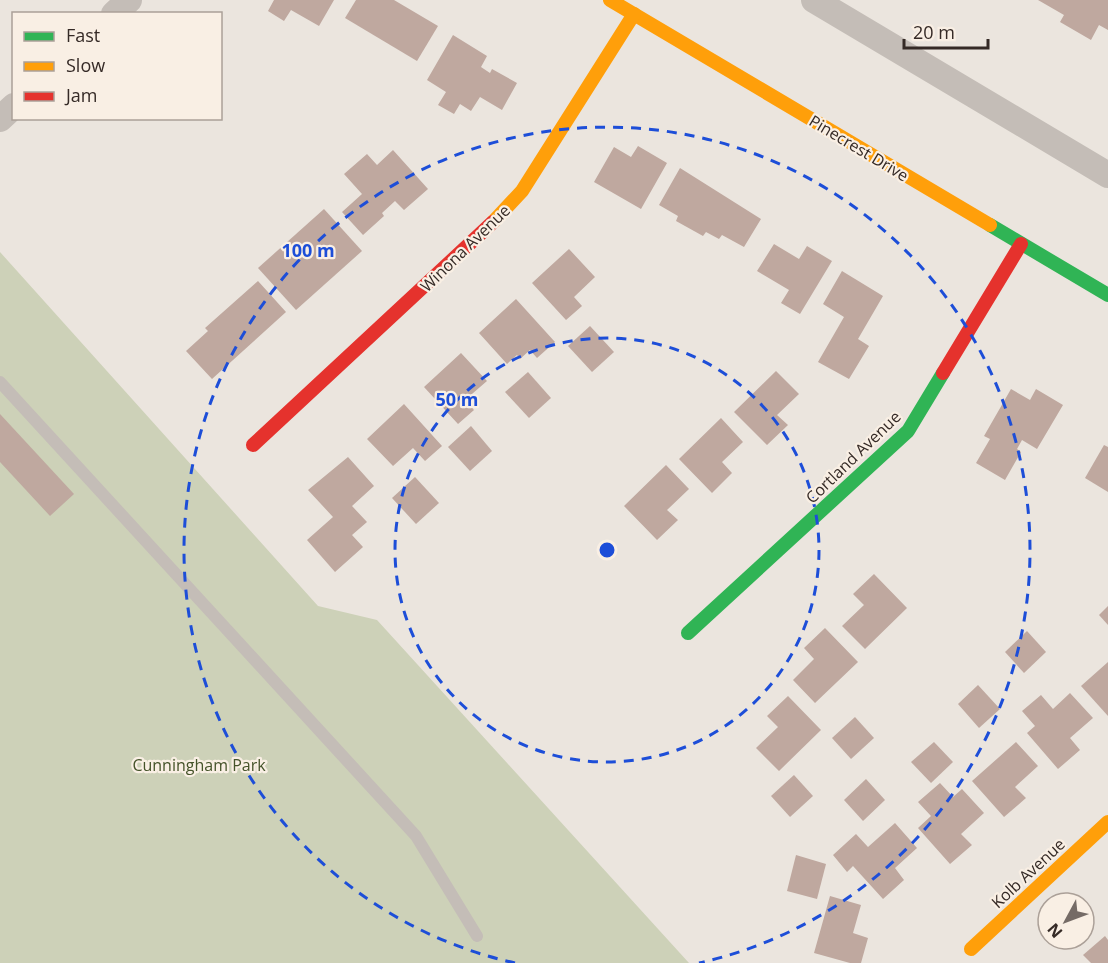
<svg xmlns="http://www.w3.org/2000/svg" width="1108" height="963" font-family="'Open Sans',sans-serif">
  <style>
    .green { fill: #cdd1b8 }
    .building { fill: #bfa89f }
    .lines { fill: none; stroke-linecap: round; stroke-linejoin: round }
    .lane { stroke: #c4bdb7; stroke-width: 12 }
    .street { stroke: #c4bdb7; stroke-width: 26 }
    .fast { stroke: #30b455; stroke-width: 14 }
    .slow { stroke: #ff9f0a; stroke-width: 14 }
    .jam { stroke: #e5322d; stroke-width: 14 }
    .ring { fill: none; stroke: #1d4ed8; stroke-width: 3; stroke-dasharray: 10 8 }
    .labels { text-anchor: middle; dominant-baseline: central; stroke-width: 4.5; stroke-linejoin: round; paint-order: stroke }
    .street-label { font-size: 16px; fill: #352a26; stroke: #f9efe4 }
    .park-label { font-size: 16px; fill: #45532a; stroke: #f9efe4 }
    .centre { fill: #1d4ed8; stroke: #f9efe4; stroke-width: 3 }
    .ring-label { font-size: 18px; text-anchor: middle; font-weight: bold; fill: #1d4ed8; stroke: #f9efe4; stroke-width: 4.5; stroke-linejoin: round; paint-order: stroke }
  </style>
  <rect width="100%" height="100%" fill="#ebe5de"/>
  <path class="green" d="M 0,252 L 318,606 L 377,620 L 689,963 L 0,963 Z"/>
  <g class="building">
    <path d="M 274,0 L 334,0 L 319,26 L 291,10 L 284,21 L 268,11 Z"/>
    <path d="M 356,0 L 394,0 L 438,26 L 417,61 L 345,18 Z"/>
    <path d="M 1038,0 L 1108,0 L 1108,30 L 1099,25 L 1091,40 L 1060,22 L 1064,15 Z"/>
    <path d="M 453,35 L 487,56 L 481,67 L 490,73 L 492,69 L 517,83 L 502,110 L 480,97 L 471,111 L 460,104 L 454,114 L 438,105 L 446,92 L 427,80 Z"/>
    <path d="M 638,146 L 667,163 L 641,209 L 594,182 L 614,147 L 631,157 Z"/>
    <path d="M 393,150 L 428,189 L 404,210 L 395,201 L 382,213 L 384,216 L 363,235 L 342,212 L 362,194 L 344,174 L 367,154 L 377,165 Z"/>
    <path d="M 680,168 L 761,219 L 744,247 L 722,235 L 719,239 L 706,232 L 703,236 L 676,221 L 678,216 L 659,205 Z"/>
    <path d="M 324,209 L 362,251 L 296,310 L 258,268 Z"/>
    <path d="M 774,244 L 799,259 L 807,246 L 832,261 L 800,314 L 781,303 L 789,290 L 757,271 Z"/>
    <path d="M 569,249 L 595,277 L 574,297 L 582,306 L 566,320 L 532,283 Z"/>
    <path d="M 842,271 L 883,296 L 858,339 L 869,346 L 849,379 L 818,362 L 844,317 L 823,304 Z"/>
    <path d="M 258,281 L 286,312 L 212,379 L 186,351 L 208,331 L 205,328 Z"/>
    <path d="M 516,299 L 555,342 L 537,358 L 530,350 L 520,359 L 517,355 L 507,364 L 479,333 Z"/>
    <path d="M 590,326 L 614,352 L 592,372 L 568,346 Z"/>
    <path d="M 461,353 L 487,381 L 465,400 L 474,410 L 458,424 L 424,387 Z"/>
    <path d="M 776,371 L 799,394 L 777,415 L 788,425 L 767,445 L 734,412 Z"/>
    <path d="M 528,372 L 551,398 L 529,418 L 505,392 Z"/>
    <path d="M 1011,389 L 1030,400 L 1036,389 L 1063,405 L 1037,449 L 1022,440 L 1017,449 L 1021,452 L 1005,480 L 976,463 L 990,439 L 984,436 Z"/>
    <path d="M 404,404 L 442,446 L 425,461 L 413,448 L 393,466 L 367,439 Z"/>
    <path d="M 0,414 L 74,494 L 50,516 L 0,462 Z"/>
    <path d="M 721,418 L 743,442 L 722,462 L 732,473 L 712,493 L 679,459 Z"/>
    <path d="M 471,426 L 492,451 L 470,471 L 448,447 Z"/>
    <path d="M 1104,445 L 1108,447 L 1108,492 L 1085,478 Z"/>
    <path d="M 348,457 L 374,486 L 352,506 L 367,522 L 352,535 L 363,547 L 335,572 L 307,540 L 333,517 L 308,490 Z"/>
    <path d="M 666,465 L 689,489 L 667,510 L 678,520 L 657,540 L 624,506 Z"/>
    <path d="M 415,477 L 439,503 L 416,524 L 392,498 Z"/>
    <path d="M 874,574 L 907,608 L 865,649 L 842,626 L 864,605 L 853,594 Z"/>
    <path d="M 1108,606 L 1108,625 L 1099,615 Z"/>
    <path d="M 825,628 L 858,662 L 815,703 L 793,680 L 814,659 L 804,648 Z"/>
    <path d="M 1027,631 L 1046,652 L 1024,673 L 1005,652 Z"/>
    <path d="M 1108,662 L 1108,716 L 1081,686 Z"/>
    <path d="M 978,685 L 1000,709 L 979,728 L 958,704 Z"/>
    <path d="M 1070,693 L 1093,718 L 1070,738 L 1080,750 L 1058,769 L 1027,733 L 1035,726 L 1022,711 L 1041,695 L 1053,709 Z"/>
    <path d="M 788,696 L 821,730 L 779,771 L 756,748 L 778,727 L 767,716 Z"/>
    <path d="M 855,717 L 874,738 L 851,759 L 832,738 Z"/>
    <path d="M 934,742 L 953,762 L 931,783 L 911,762 Z"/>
    <path d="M 1016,742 L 1038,766 L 1015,787 L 1026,798 L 1004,817 L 972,781 Z"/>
    <path d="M 794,775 L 813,796 L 790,817 L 771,796 Z"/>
    <path d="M 866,779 L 885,800 L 863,821 L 844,800 Z"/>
    <path d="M 940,783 L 953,797 L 962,789 L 984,813 L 961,834 L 972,845 L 950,864 L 918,828 L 931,816 L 918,802 Z"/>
    <path d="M 895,823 L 917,848 L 895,868 L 904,880 L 883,899 L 853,866 L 847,872 L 833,855 L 856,834 L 868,847 Z"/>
    <path d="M 796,855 L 826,864 L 817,899 L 787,891 Z"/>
    <path d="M 830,896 L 861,905 L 853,933 L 868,938 L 861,963 L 850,963 L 814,953 Z"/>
    <path d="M 1105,936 L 1108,940 L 1108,963 L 1091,963 L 1083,955 Z"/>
  </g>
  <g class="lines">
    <path class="lane" d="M 0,382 L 416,836 L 477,936"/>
    <g class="street">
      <path d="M 814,0 L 1108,175"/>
      <path d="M 114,14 L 129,0"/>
      <path d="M 0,119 L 14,106"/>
    </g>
    <g class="fast">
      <path d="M 990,225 L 1108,295"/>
      <path d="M 688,633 L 908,431 L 943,373"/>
    </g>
    <g class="slow">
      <path d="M 610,0 L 990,225"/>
      <path d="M 493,222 L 522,191 L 634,14"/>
      <path d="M 971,949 L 1108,822"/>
    </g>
    <g class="jam">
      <path d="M 943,373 L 1021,244"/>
      <path d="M 253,445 L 493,222"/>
    </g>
  </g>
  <g class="ring">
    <circle cx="607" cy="550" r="212"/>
    <path d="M515 963A423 423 0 1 1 699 963"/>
  </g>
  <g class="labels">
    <g class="street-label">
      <text transform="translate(859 148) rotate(31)">Pinecrest Drive</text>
      <text transform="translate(465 248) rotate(-44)">Winona Avenue</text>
      <text transform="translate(853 457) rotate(-44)">Cortland Avenue</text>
      <text transform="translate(1028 873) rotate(-43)">Kolb Avenue</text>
    </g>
    <g class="park-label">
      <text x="199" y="765">Cunningham Park</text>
    </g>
  </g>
  <circle cx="607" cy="550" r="9" class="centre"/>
  <g class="ring-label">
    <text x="308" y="257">100 m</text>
    <text x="457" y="406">50 m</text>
  </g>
  <rect x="12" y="12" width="210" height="108" fill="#f9efe4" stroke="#aba098" stroke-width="1.5"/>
  <rect x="24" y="32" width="30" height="9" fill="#30b455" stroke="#aba098" stroke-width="1.5"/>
  <text x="66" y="42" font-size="18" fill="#352a26">Fast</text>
  <rect x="24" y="62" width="30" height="9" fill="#ff9f0a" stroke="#aba098" stroke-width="1.5"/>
  <text x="66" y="72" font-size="18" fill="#352a26">Slow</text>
  <rect x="24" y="92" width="30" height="9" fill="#e5322d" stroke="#aba098" stroke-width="1.5"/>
  <text x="66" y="102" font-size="18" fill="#352a26">Jam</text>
  <g transform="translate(1066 921) rotate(229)"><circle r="28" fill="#f9efe4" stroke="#aba098" stroke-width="1.5"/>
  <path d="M0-4.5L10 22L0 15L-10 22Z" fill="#756b66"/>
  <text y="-9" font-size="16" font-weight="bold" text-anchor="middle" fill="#352a26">N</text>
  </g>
  <path d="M904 39v9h84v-9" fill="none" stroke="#352a26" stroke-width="3"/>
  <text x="913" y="39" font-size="18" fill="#352a26" stroke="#f9efe4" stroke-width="4.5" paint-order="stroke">20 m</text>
</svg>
